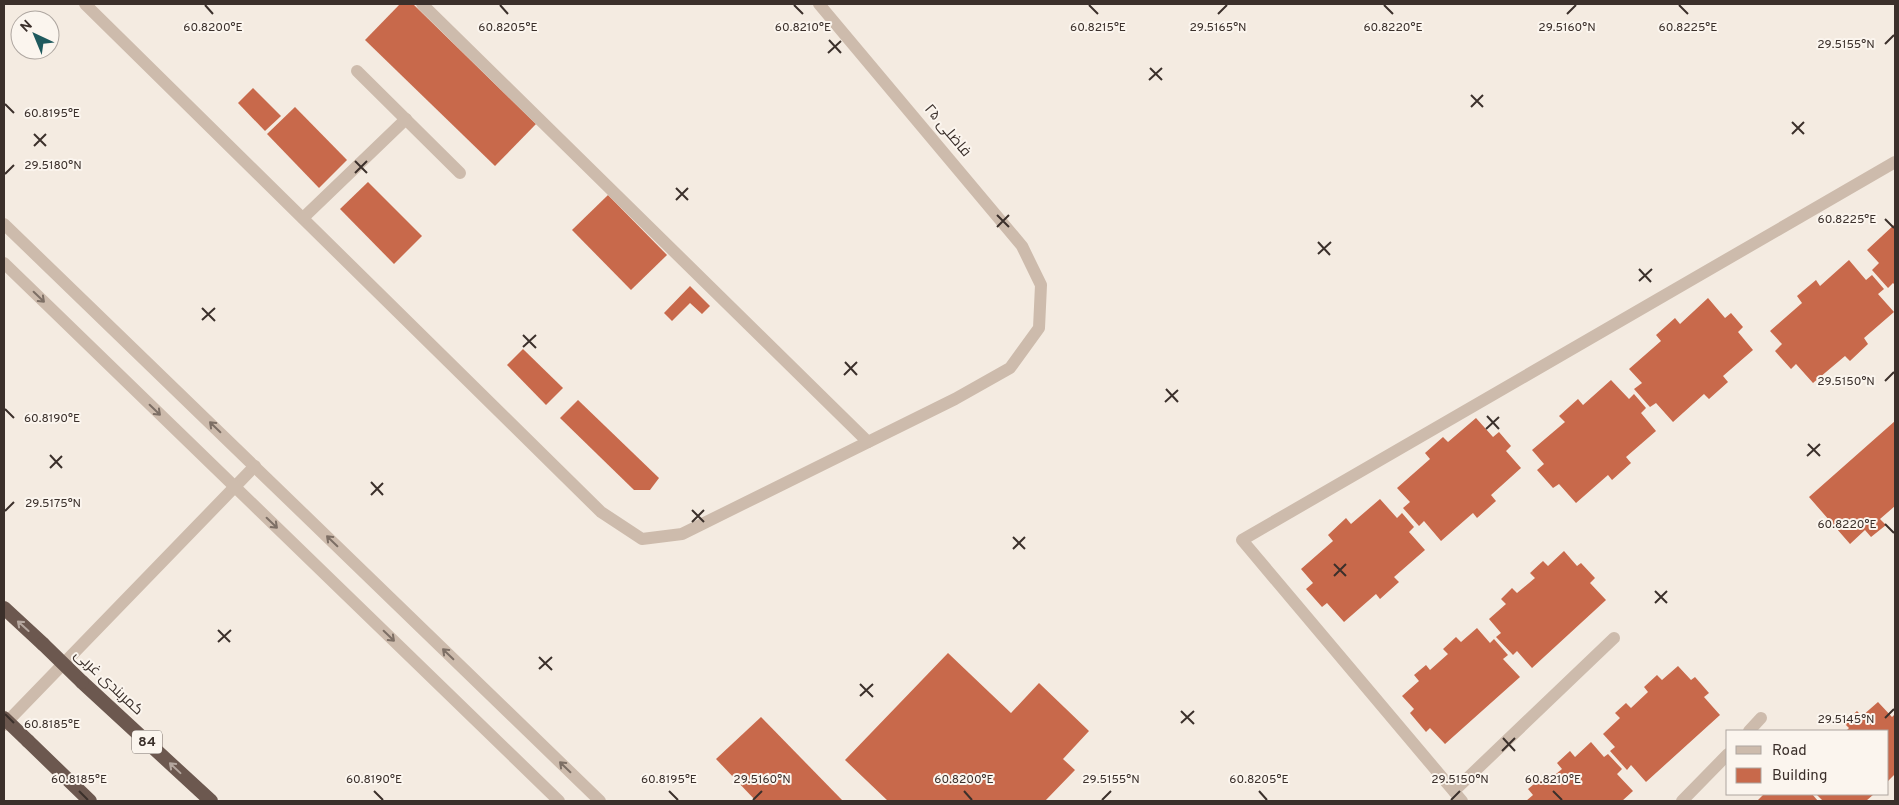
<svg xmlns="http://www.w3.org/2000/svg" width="1899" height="805" font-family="Overpass,Cairo,sans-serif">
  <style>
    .building { fill: #c8694b }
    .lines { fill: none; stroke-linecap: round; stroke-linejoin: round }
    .service { stroke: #cdbbac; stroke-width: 12 }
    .minor { stroke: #cdbbac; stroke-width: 12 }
    .tertiary { stroke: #cdbbac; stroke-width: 12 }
    .trunk { stroke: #6c584f; stroke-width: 14 }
    .trunk-bridge { stroke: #6c584f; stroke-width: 14 }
    .oneway { stroke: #7d6f65 }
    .oneway2 { stroke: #b4a69e }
    .ticks { fill: none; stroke: #3b302b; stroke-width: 2 }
    .labels { text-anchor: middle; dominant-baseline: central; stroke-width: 4; stroke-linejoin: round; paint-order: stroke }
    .shield { fill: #fbf5ee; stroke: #756b66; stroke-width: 1 }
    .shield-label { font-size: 14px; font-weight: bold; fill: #3b302b }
    .street-label { font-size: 15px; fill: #3b302b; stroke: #fbf5ee }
    .ticks-label { font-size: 12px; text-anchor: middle; fill: #3b302b; stroke: #fbf5ee; stroke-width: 4; stroke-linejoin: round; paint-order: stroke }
  </style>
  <rect width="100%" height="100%" fill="#f4ebe1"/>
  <g class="building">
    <path d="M 400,4 L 413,4 L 536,124 L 495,166 L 365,40 Z"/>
    <path d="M 253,88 L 281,116 L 265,131 L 238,103 Z"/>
    <path d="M 295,107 L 347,160 L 319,188 L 267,134 Z"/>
    <path d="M 368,182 L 422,236 L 394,264 L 340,209 Z"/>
    <path d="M 608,195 L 667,255 L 631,290 L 572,230 Z"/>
    <path d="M 1895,224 L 1895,285 L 1893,283 L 1888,288 L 1872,270 L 1879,263 L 1867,250 Z"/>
    <path d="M 1849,260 L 1866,280 L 1872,275 L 1884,289 L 1878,294 L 1894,312 L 1864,338 L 1868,344 L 1850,361 L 1845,356 L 1813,383 L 1796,364 L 1791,369 L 1775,351 L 1782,344 L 1770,331 L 1802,303 L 1797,296 L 1816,280 L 1820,286 Z"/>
    <path d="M 690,286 L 710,306 L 702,314 L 690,303 L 672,321 L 664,313 Z"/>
    <path d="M 1708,298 L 1725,318 L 1731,313 L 1743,327 L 1738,332 L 1753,350 L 1723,376 L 1728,382 L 1709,399 L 1704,394 L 1673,422 L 1656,403 L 1650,407 L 1634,389 L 1642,383 L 1629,369 L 1661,341 L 1656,335 L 1675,318 L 1680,324 Z"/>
    <path d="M 523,349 L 563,388 L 546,405 L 507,365 Z"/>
    <path d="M 1611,380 L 1629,399 L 1634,394 L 1646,408 L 1641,413 L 1656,431 L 1626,457 L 1631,463 L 1612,480 L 1608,475 L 1576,503 L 1559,484 L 1553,488 L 1537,470 L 1544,464 L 1532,450 L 1565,422 L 1559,416 L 1578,399 L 1583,405 Z"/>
    <path d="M 578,400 L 659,478 L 650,490 L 634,490 L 560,418 Z"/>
    <path d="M 1476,418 L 1493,437 L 1499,432 L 1511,446 L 1506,451 L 1521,468 L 1491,495 L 1496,501 L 1477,518 L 1473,513 L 1441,541 L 1424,521 L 1419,526 L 1403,508 L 1410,502 L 1397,488 L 1430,459 L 1425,453 L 1443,437 L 1448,442 Z"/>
    <path d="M 1895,421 L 1895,506 L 1880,519 L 1886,525 L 1871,537 L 1865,530 L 1850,544 L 1809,497 Z"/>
    <path d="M 1380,499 L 1397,518 L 1402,513 L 1414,527 L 1409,532 L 1425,550 L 1394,577 L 1399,582 L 1380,599 L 1376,594 L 1344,622 L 1327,603 L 1322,607 L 1306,589 L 1313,583 L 1301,569 L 1333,541 L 1328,535 L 1346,518 L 1351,524 Z"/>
    <path d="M 1564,551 L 1577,566 L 1581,563 L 1595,578 L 1590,583 L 1606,600 L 1532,668 L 1517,651 L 1513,655 L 1496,637 L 1501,633 L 1489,619 L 1506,604 L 1501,599 L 1512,588 L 1517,593 L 1535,578 L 1530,573 L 1543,561 L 1548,566 Z"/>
    <path d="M 1477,628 L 1490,643 L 1494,639 L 1508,655 L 1503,659 L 1520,677 L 1445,744 L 1430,728 L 1426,732 L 1410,713 L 1414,709 L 1402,696 L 1419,681 L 1414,675 L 1426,665 L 1430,670 L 1448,654 L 1443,649 L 1456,637 L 1461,642 Z"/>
    <path d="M 948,653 L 1011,713 L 1039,683 L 1089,731 L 1063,759 L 1075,770 L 1045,801 L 888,801 L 845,760 Z"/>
    <path d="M 1678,666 L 1691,680 L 1695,677 L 1709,693 L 1704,697 L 1720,715 L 1646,782 L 1631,765 L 1627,770 L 1610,751 L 1615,747 L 1603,734 L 1620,718 L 1615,713 L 1626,703 L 1631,708 L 1648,692 L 1644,687 L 1657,675 L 1662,680 Z"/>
    <path d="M 1878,702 L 1892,717 L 1895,714 L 1895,774 L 1888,781 L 1888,731 L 1846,731 L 1849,728 L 1844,723 L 1857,711 L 1862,716 Z"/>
    <path d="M 761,717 L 843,801 L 756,801 L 716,759 Z"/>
    <path d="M 1591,742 L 1604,757 L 1608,754 L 1622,769 L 1617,774 L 1633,791 L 1622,801 L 1526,801 L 1533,795 L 1528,789 L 1540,779 L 1544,784 L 1562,769 L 1557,763 L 1570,751 L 1575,757 Z"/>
    <path d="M 1764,794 L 1812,794 L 1818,801 L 1759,801 L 1758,800 Z"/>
    <path d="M 1816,794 L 1874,794 L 1866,801 L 1823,801 Z"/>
  </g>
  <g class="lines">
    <g class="service">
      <path d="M 85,4 L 601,512 L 642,539 L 682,534 L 955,399 L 1010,368 L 1039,328 L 1041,285 L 1022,246 L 819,4"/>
      <path d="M 422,4 L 868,442"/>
      <path d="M 357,71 L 460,173"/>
      <path d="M 303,218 L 406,119"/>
    </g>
    <g class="minor">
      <path d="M 4,725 L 255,466"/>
      <path d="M 1749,731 L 1761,718"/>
      <path d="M 1454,791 L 1614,638"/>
      <path d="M 1462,801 L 1242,540 L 1895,162"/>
      <path d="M 1682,801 L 1728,754"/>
    </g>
    <g class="tertiary">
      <path d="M 4,224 L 600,801"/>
      <path d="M 4,263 L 559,801"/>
    </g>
    <g class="trunk">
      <path d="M 4,608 L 43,644"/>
      <path d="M 82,682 L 211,801"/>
      <path d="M 28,741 L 90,801"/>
    </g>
    <g class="trunk-bridge">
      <path d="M 43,644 L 82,682"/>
      <path d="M 4,718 L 28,741"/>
    </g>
  </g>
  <defs><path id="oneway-shaft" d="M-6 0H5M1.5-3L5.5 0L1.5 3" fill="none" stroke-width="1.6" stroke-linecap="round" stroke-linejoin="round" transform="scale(1.25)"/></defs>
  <g class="oneway">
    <use href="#oneway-shaft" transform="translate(39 297) rotate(44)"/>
    <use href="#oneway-shaft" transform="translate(155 410) rotate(44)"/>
    <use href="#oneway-shaft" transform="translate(215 427) rotate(-136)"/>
    <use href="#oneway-shaft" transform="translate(272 523) rotate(44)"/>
    <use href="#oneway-shaft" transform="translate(332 541) rotate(-136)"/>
    <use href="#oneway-shaft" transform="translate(389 636) rotate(44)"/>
    <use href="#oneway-shaft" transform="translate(448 654) rotate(-136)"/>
    <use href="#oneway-shaft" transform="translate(565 767) rotate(-136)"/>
  </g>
  <g class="oneway2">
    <use href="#oneway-shaft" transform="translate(23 626) rotate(-138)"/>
    <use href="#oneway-shaft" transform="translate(175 768) rotate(-137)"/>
  </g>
  <path class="ticks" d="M 205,5 L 213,14M 500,5 L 508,14M 794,5 L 803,14M 1089,5 L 1098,14M 1384,5 L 1393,14M 1679,5 L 1688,14M 1218,14 L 1227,5M 1567,14 L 1576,5M 829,40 L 841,53M 1885,44 L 1894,35M 828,53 L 841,41M 1150,68 L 1162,80M 1149,80 L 1162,68M 1471,95 L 1483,107M 5,104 L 14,113M 1471,107 L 1483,95M 1792,122 L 1804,134M 34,134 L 46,146M 1792,134 L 1804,122M 34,146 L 46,134M 355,161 L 367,173M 355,173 L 367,161M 5,174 L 14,165M 676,188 L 688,200M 676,200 L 688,188M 997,215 L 1009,227M 1885,219 L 1894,228M 997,227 L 1009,215M 1318,242 L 1330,255M 1318,254 L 1331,242M 1639,269 L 1651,282M 1639,281 L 1652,269M 202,308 L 215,321M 202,320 L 215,308M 523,335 L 536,348M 523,347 L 536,335M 845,362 L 857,375M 844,375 L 857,362M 1885,381 L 1894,372M 1166,389 L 1178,402M 1165,402 L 1178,390M 5,409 L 14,418M 1487,416 L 1499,429M 1486,429 L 1499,417M 1808,444 L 1820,456M 50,455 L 62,468M 1807,456 L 1820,444M 50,468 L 62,456M 371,482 L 383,495M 371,495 L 383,483M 692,510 L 704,522M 5,511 L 14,502M 692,522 L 704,510M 1885,524 L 1894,533M 1013,537 L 1025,549M 1013,549 L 1025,537M 1334,564 L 1346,576M 1334,576 L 1346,564M 1655,591 L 1667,603M 1655,603 L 1667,591M 218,630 L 230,642M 218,642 L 231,630M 539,657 L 552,670M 539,669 L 552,657M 860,684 L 873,697M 860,696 L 873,684M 1181,711 L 1194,724M 5,714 L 14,723M 1885,718 L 1894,709M 1181,723 L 1194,711M 1503,738 L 1515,751M 1502,751 L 1515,738M 79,791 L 88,800M 374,791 L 383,800M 669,791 L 678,800M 964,791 L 972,800M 1259,791 L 1267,800M 1553,791 L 1562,800M 753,800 L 762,791M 1102,800 L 1111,791M 1451,800 L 1460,791"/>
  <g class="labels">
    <rect class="shield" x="132" y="730.5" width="30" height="23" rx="4"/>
    <g class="shield-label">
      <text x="147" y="742">84</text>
    </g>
    <g class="street-label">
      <text transform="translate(947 131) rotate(50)">فاضلی ۲۵</text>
      <text transform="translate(108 683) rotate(43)">کمربندی غربی</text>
    </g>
  </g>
  <g class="ticks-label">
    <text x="1218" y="31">29.5165°N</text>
    <text x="1567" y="31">29.5160°N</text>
    <text x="1393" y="31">60.8220°E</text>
    <text x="1688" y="31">60.8225°E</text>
    <text x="213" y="31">60.8200°E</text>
    <text x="508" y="31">60.8205°E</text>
    <text x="803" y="31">60.8210°E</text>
    <text x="1098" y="31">60.8215°E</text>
    <text x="1846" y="48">29.5155°N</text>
    <text x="52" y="117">60.8195°E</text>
    <text x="53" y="169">29.5180°N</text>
    <text x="1847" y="223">60.8225°E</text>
    <text x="1846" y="385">29.5150°N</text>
    <text x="52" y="422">60.8190°E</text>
    <text x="53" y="507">29.5175°N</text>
    <text x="1847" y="528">60.8220°E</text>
    <text x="1846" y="723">29.5145°N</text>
    <text x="52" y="728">60.8185°E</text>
    <text x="79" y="783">60.8185°E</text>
    <text x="374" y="783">60.8190°E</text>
    <text x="669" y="783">60.8195°E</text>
    <text x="964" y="783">60.8200°E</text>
    <text x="1259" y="783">60.8205°E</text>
    <text x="1553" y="783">60.8210°E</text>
    <text x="762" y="783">29.5160°N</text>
    <text x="1111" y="783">29.5155°N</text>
    <text x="1460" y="783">29.5150°N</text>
  </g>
  <rect width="1899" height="805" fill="none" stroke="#3b302b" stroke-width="10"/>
  <rect x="1726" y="730" width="162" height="65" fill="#fbf5ee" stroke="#aea6a0"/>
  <rect x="1736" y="746" width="25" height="8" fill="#cdbbac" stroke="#aea6a0"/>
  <text x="1772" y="755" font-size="15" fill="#3b302b">Road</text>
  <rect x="1736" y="768" width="25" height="15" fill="#c8694b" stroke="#aea6a0"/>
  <text x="1772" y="780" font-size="15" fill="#3b302b">Building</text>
  <g transform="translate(35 35) rotate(316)"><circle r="24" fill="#fbf5ee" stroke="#aea6a0"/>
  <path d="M0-4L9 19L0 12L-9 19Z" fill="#1f5a5e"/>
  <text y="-8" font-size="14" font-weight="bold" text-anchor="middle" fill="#3b302b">N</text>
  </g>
</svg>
